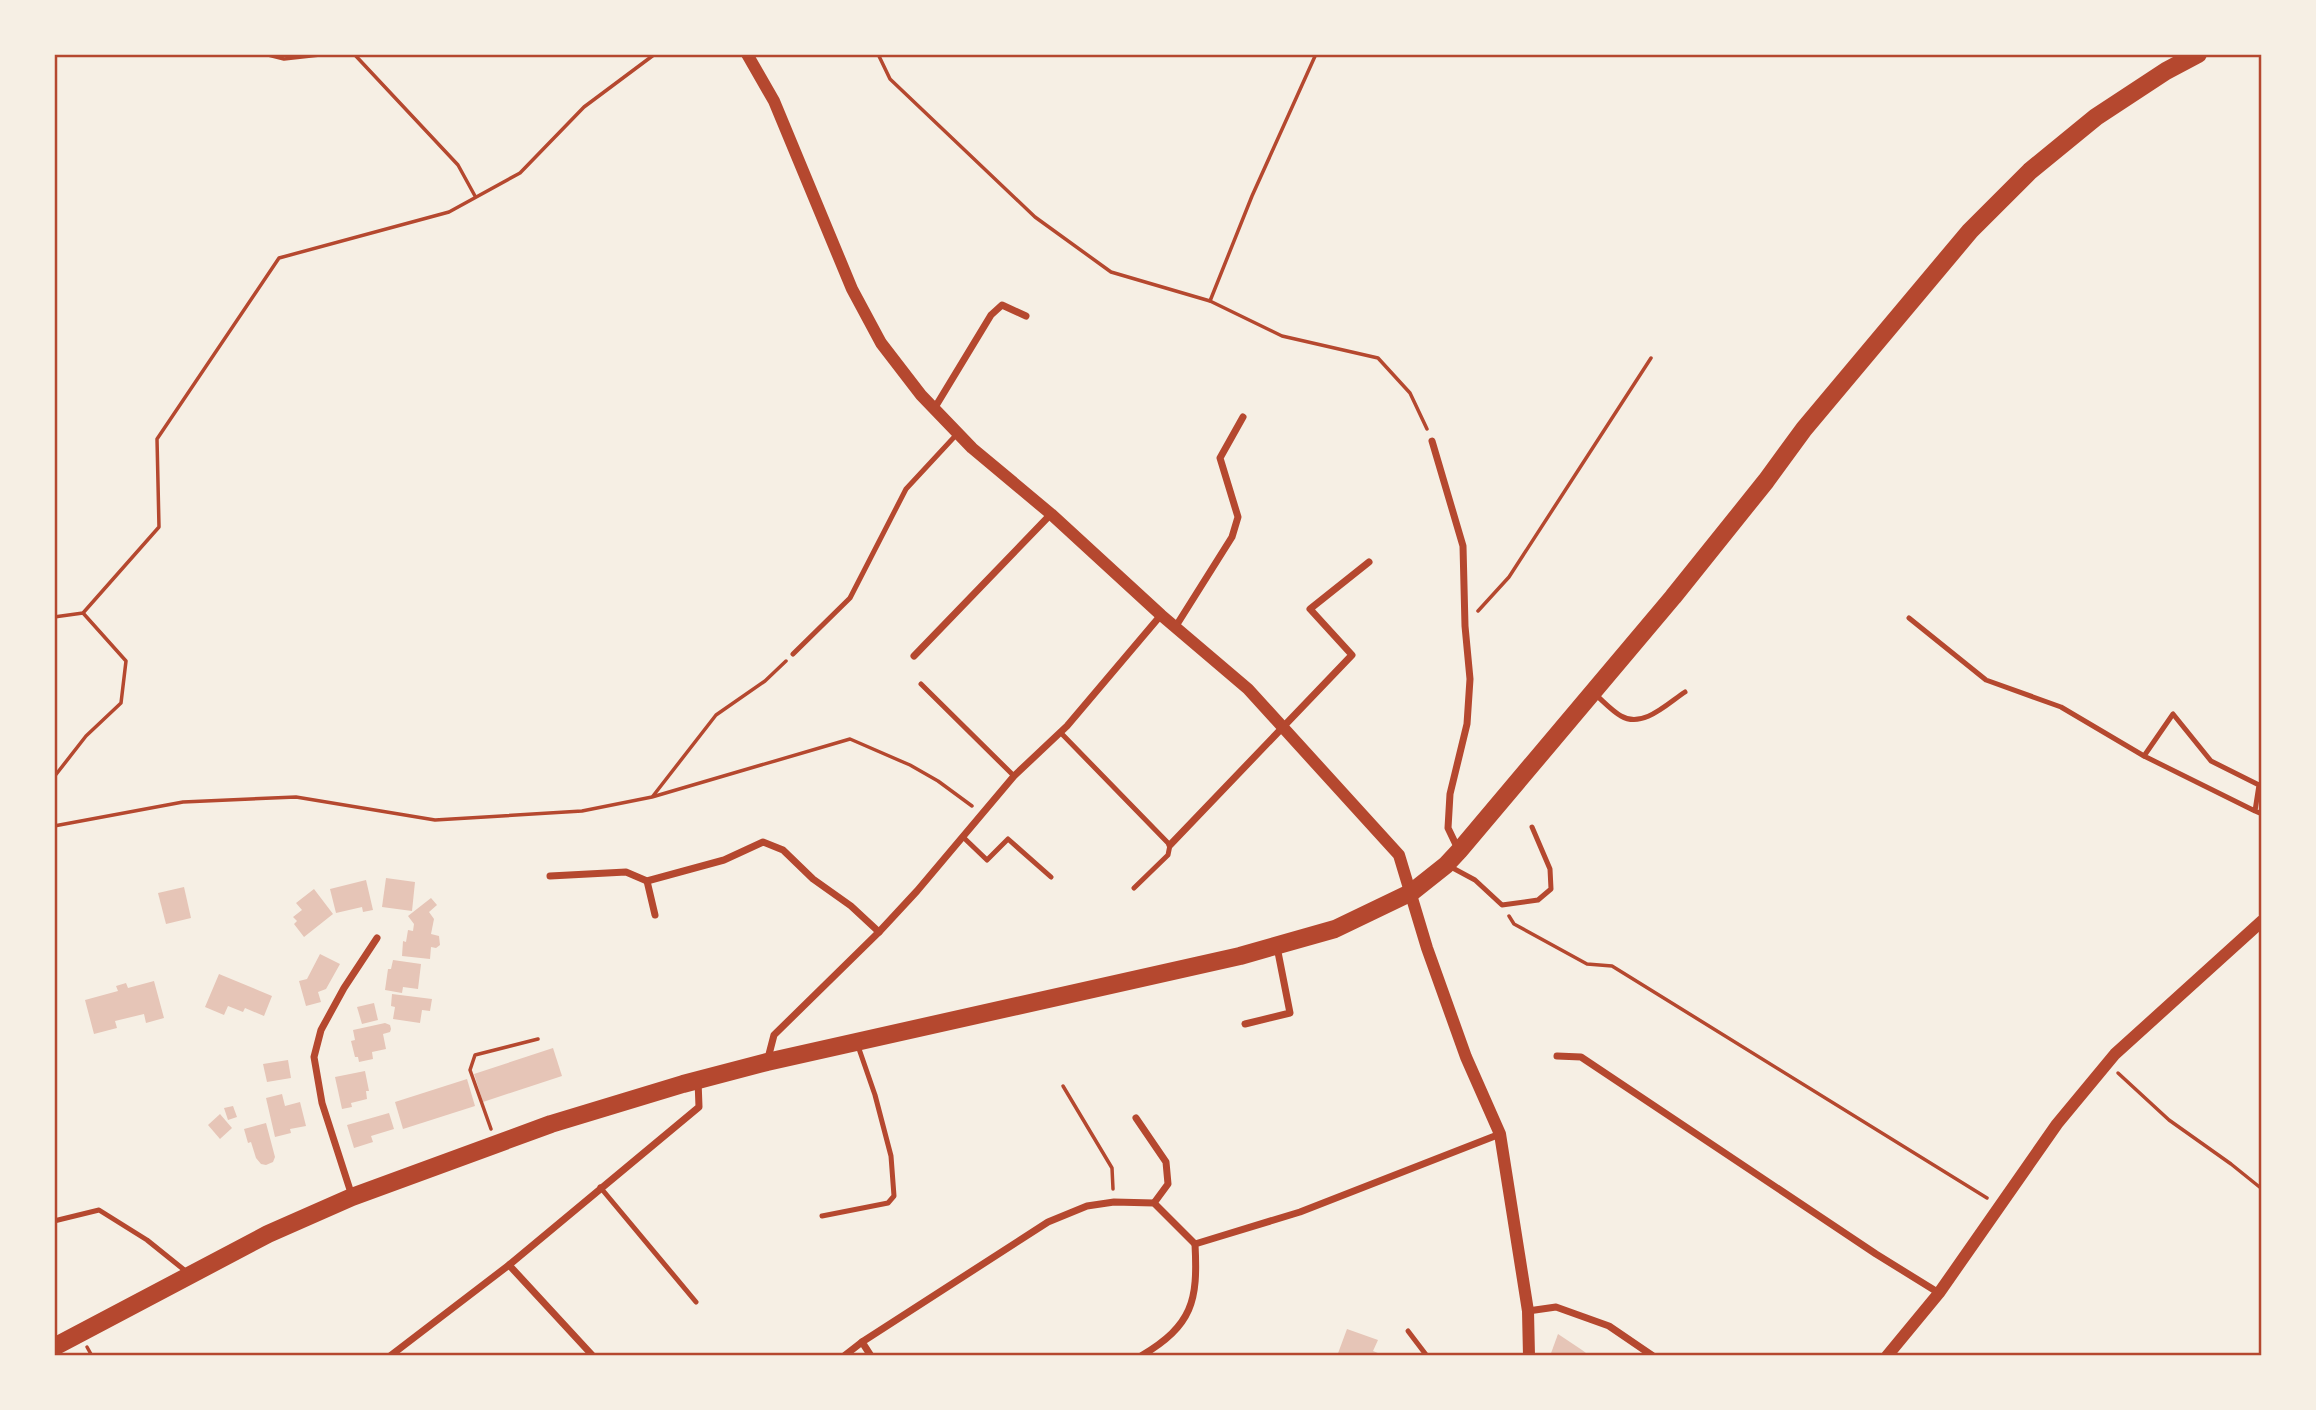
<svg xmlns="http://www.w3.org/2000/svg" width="2316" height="1410" font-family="'Space Grotesk',sans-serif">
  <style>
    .building { fill: #e6c5b7 }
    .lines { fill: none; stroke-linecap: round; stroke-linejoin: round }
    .path { stroke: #b5482f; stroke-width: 3.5 }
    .service { stroke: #b5482f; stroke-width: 5 }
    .minor { stroke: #b5482f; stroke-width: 7 }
    .tertiary { stroke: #b5482f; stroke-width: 12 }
    .trunk { stroke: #b5482f; stroke-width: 18 }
    .neatline { fill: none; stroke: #b5482f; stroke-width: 2.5 }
  </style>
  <rect width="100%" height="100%" fill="#f6efe4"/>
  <g class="building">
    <path d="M 386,878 L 415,882 L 412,911 L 382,907 Z"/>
    <path d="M 366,880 L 373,910 L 363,912 L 362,907 L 336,913 L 330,889 Z"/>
    <path d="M 184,887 L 191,918 L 166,924 L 158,893 Z"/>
    <path d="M 314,889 L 333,914 L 304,937 L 294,924 L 297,921 L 293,917 L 302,910 L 296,903 Z"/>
    <path d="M 431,898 L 437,905 L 429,912 L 434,919 L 431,934 L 439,936 L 440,945 L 436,948 L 431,947 L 430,959 L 402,956 L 403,941 L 406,942 L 408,930 L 413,931 L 414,924 L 408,916 Z"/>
    <path d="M 320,954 L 340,964 L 326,989 L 318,992 L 321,1002 L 306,1006 L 299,981 L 307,979 Z"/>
    <path d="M 393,960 L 421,964 L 418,989 L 403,987 L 402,993 L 385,990 L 388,969 L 391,969 Z"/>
    <path d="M 219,974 L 272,996 L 264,1016 L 245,1008 L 243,1012 L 228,1006 L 224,1015 L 205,1007 Z"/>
    <path d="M 154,981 L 164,1018 L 146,1023 L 144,1014 L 115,1021 L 117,1028 L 94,1034 L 85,1000 L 118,991 L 116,986 L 126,983 L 128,988 Z"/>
    <path d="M 392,994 L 432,999 L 430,1011 L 422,1010 L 420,1023 L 393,1019 L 395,1007 L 391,1006 Z"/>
    <path d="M 374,1003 L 378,1020 L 362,1024 L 357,1007 Z"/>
    <path d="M 385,1023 L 390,1025 L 391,1029 L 390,1032 L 383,1034 L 386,1049 L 372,1052 L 373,1059 L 359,1062 L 358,1057 L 355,1057 L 351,1041 L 355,1040 L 353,1030 Z"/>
    <path d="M 553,1048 L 562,1076 L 483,1102 L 474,1074 Z"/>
    <path d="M 288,1060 L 291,1078 L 267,1082 L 263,1064 Z"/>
    <path d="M 365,1071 L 369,1091 L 366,1091 L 367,1099 L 351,1103 L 352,1107 L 342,1109 L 335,1077 Z"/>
    <path d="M 467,1079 L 475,1106 L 403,1129 L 395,1102 Z"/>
    <path d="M 282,1094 L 285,1106 L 300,1102 L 306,1126 L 290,1129 L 291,1133 L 275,1137 L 266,1098 Z"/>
    <path d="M 233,1106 L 237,1117 L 228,1120 L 224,1108 Z"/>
    <path d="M 389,1113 L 394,1129 L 371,1136 L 373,1142 L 354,1148 L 347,1125 Z"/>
    <path d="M 220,1114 L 232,1128 L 220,1139 L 208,1125 Z"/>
    <path d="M 266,1123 L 275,1157 L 273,1162 L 266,1165 L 261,1164 L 256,1158 L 251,1142 L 248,1143 L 244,1129 Z"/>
    <path d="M 1347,1329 L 1378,1340 L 1373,1351 L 1385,1356 L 1337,1356 Z"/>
    <path d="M 1558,1334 L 1582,1350 L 1590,1356 L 1550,1356 Z"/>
  </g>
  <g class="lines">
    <g class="path">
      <path d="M 264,54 L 284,59 L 329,54"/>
      <path d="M 354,54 L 458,165 L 475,196"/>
      <path d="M 878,54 L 890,79 L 1035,217 L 1111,272 L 1210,301 L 1282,336 L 1378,358 L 1410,393 L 1427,429"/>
      <path d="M 54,56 L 55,54"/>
      <path d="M 1210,301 L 1252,196 L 1316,54"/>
      <path d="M 1478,611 L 1509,577 L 1651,358"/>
      <path d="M 54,617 L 83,613 L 159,527 L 157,439 L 279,258 L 449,212 L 520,173 L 584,107 L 655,54"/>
      <path d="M 54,777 L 86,736 L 121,703 L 126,661 L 83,613"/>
      <path d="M 653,796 L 716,715 L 765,681 L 786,661"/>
      <path d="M 54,826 L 183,802 L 296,797 L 435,820 L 582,811 L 652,797 L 850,739 L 910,765 L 938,781 L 972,806"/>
      <path d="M 1509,916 L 1514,924 L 1587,964 L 1612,966 L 1987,1198"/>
      <path d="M 2118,1073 L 2169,1120 L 2231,1164 L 2262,1189"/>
      <path d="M 1063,1086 L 1112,1168 L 1113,1189"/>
      <path d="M 491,1129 L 470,1070 L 475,1055 L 538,1039"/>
      <path d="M 87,1347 L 92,1356"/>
    </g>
    <g class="service">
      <path d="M 1909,618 L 1986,680 L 2061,707 L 2144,756"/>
      <path d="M 793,654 L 850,598 L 906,489 L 957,434"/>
      <path d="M 921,684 L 1014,776"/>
      <path d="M 1596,695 C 1604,702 1612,711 1621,716 C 1643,729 1668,703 1685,692"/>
      <path d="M 1060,732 L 1170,845 L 1168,855 L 1134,888"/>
      <path d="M 2255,811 L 2259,785 L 2211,761 L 2173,714 L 2144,756 L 2255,811 L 2262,814"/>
      <path d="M 963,837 L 987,860 L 1008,839 L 1051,877"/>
      <path d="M 1449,866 L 1475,880 L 1502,905 L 1538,900 L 1551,889 L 1550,869 L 1532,827"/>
      <path d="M 600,1187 L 696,1302"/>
      <path d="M 822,1216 L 888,1203 L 894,1196 L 891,1156 L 875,1095 L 858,1046"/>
      <path d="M 54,1221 L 99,1210 L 147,1240 L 188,1273"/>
      <path d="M 1408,1331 L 1427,1356"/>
    </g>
    <g class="minor">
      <path d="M 934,409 L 991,315 L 1002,305 L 1026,316"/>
      <path d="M 1432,441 L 1463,546 L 1465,626 L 1470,679 L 1467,724 L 1450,794 L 1448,828 L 1459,851"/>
      <path d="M 1176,626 L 1232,537 L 1238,517 L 1220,458 L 1243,417"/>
      <path d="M 914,656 L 1051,514"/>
      <path d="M 1170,845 L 1352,655 L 1310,609 L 1369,562"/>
      <path d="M 550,876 L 626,872 L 647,881 L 724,860 L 763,842 L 783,850 L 813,879 L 851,906 L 879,932"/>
      <path d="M 647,881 L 655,915"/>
      <path d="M 1245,1024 L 1290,1013 L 1277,947"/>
      <path d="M 1557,1056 L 1581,1057 L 1876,1254 L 1939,1293"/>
      <path d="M 767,1062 L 774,1035 L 879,932 L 917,891 L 1014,776 L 1067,726 L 1161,615"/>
      <path d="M 1136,1118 L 1166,1162 L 1168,1184 L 1154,1203"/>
      <path d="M 352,1196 L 322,1103 L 314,1057 L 321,1030 L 344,988 L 377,938"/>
      <path d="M 509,1265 L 593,1356"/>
      <path d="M 1528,1311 L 1556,1307 L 1609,1326 L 1653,1356"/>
      <path d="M 390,1356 L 509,1265 L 699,1107 L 698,1080"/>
      <path d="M 844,1356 L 862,1342"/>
      <path d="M 871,1356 L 862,1342 L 1048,1222 L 1087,1206 L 1114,1202 L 1154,1203 L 1195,1244"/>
      <path d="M 1141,1356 C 1193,1325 1198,1301 1195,1244 L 1300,1212 L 1500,1134"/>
    </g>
    <g class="tertiary">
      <path d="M 747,54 L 774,101 L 852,289 L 881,343 L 921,395 L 972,448 L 1051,514 L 1161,615 L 1248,689 L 1399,855 L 1427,948 L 1466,1057 L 1500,1134 L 1528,1311 L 1529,1356"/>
      <path d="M 1887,1356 L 1939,1293 L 2057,1124 L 2115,1054 L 2262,921"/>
    </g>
    <path class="trunk" d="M 54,1347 L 268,1234 L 352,1197 L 551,1124 L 683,1084 L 767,1062 L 1240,956 L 1335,929 L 1412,892 L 1446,865 L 1459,851 L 1673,597 L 1766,481 L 1804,429 L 1970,231 L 2030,171 L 2096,117 L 2166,71 L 2198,54"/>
  </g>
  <rect width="2316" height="1410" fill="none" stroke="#f6efe4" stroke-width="112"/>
  <rect x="56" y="56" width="2204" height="1298" class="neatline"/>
</svg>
